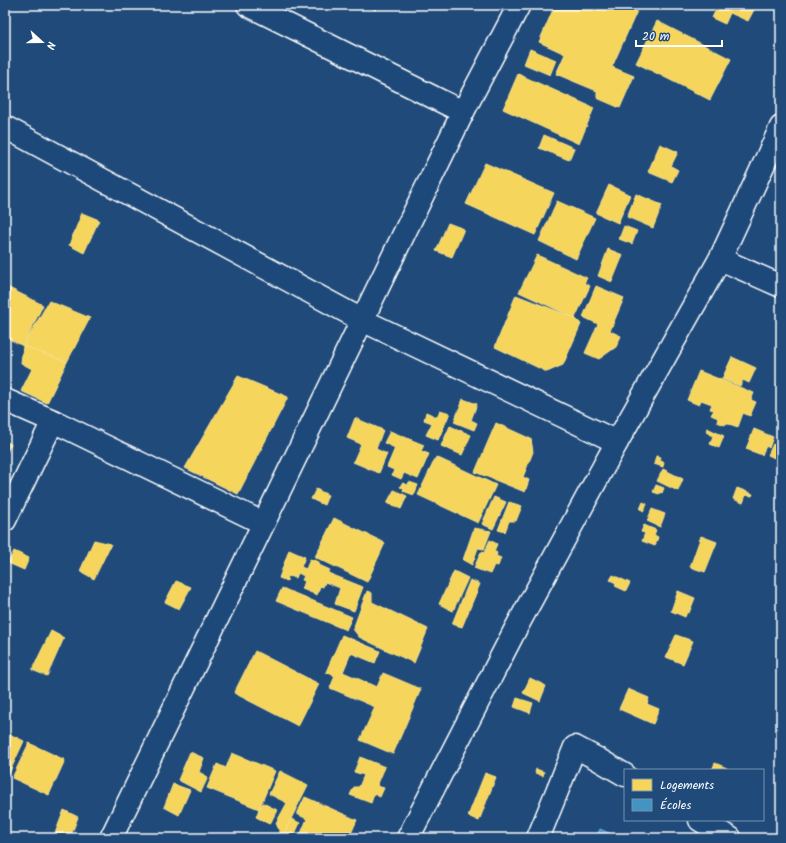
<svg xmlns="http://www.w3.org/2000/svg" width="786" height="843" font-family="Kalam,sans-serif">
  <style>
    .homes { fill: #f6d55c; stroke: #f9e28d }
    .schools { fill: #4393c3; stroke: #7bb3d5 }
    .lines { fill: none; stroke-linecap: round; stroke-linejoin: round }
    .street-casing { stroke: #fff; stroke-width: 25 }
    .street { stroke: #1f4a7a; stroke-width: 22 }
  </style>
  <rect width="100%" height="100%" fill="#1f4a7a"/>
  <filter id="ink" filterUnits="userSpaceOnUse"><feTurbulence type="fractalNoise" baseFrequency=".025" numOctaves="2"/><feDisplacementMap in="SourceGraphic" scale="8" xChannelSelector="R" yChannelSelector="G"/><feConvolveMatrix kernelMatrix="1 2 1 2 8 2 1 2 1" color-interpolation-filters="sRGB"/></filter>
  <g filter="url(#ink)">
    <g class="homes">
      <path d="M 368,5 L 378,5 L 375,10 Z"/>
      <path d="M 555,5 L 624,5 L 637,11 L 612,67 L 634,76 L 620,108 L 597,98 L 597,91 L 556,74 L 565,54 L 539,42 Z"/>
      <path d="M 718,5 L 754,5 L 756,6 L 748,21 L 730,13 L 725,24 L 712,18 Z"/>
      <path d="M 657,21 L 731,59 L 710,100 L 636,63 Z"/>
      <path d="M 530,49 L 556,60 L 550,75 L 524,64 Z"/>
      <path d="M 518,74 L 594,108 L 579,144 L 503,109 Z"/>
      <path d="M 544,135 L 574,148 L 569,160 L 539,148 Z"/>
      <path d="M 660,144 L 678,152 L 671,166 L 678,170 L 672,182 L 648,172 Z"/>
      <path d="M 485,163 L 554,193 L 535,235 L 466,204 Z"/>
      <path d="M 609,185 L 630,195 L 618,223 L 596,213 Z"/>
      <path d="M 636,194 L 662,205 L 653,228 L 627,217 Z"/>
      <path d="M 557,201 L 595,218 L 576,259 L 539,241 Z"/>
      <path d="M 82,213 L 99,220 L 84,253 L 69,245 Z"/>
      <path d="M 448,223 L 464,229 L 452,257 L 436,251 Z"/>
      <path d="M 624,226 L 637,231 L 632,244 L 619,239 Z"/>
      <path d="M 608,249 L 623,255 L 612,282 L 598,276 Z"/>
      <path d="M 537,255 L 587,278 L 584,283 L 590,286 L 575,318 L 519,292 Z"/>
      <path d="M 5,286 L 43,305 L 23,346 L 5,337 Z"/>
      <path d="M 596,286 L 624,298 L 610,331 L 621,336 L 616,347 L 599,359 L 585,353 L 598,324 L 583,317 Z"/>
      <path d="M 516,295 L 575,318 L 581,324 L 563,365 L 547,372 L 495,347 Z"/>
      <path d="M 49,301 L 90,318 L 67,362 L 23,346 Z"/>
      <path d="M 23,346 L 67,362 L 47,403 L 21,391 L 32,369 L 21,363 Z"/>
      <path d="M 732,357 L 756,368 L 749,383 L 743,380 L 740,386 L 722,379 Z"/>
      <path d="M 699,371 L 754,393 L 751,400 L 756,402 L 750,416 L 743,413 L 738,427 L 726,423 L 725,425 L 717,422 L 718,418 L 711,415 L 714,410 L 710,409 L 712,404 L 701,400 L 699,405 L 687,400 Z"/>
      <path d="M 238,376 L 288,397 L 238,494 L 185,468 Z"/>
      <path d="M 779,380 L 781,381 L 781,389 L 777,386 Z"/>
      <path d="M 463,399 L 477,404 L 471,420 L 477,423 L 474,430 L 454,422 Z"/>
      <path d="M 440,410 L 450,413 L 438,440 L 426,435 L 432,423 L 424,420 L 426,412 L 437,417 Z"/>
      <path d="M 355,418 L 383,430 L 376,449 L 387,454 L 379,473 L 353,462 L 361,444 L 347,438 Z"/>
      <path d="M 496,423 L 531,439 L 533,452 L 523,477 L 529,480 L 525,492 L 475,472 Z"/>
      <path d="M 450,426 L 471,435 L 462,455 L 441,446 Z"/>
      <path d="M 707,428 L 724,436 L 719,448 L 710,444 L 713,436 L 706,432 Z"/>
      <path d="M 754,429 L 773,437 L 769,448 L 766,446 L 762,455 L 746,449 Z"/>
      <path d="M 390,431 L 424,445 L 421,451 L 429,454 L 418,479 L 404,473 L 401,479 L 392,475 L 394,470 L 387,467 L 395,448 L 384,443 Z"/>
      <path d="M 5,441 L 11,444 L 5,456 Z"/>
      <path d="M 773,444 L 781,448 L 781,461 L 768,455 Z"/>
      <path d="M 656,456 L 661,457 L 660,461 L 664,462 L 663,467 L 654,464 Z"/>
      <path d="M 436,457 L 496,485 L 478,523 L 418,495 Z"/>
      <path d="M 663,469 L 683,479 L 678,491 L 657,481 Z"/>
      <path d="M 409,482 L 418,485 L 414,495 L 403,491 L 404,488 L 400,487 L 402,483 L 408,485 Z"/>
      <path d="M 656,485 L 664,488 L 662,493 L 660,492 L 659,494 L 653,492 Z"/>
      <path d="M 737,488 L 753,494 L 752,496 L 746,495 L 743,503 L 733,499 Z"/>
      <path d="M 316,489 L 328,495 L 324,505 L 311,499 Z"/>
      <path d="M 394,490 L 407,496 L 401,509 L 387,503 Z"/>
      <path d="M 494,497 L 506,502 L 493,529 L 482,524 Z"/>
      <path d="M 509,502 L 522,506 L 516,521 L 509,521 L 505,532 L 498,530 Z"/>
      <path d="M 643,502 L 647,504 L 644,511 L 640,509 Z"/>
      <path d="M 652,509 L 665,514 L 660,527 L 647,521 Z"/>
      <path d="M 334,518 L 385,543 L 367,582 L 315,557 Z"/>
      <path d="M 644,525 L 656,530 L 654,535 L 658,537 L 655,546 L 642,541 L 645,533 L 641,532 Z"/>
      <path d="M 474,528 L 491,531 L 484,549 L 478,548 L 472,565 L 463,560 Z"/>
      <path d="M 701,536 L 717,542 L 705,572 L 690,567 Z"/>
      <path d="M 94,540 L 111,544 L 94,579 L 80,571 Z"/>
      <path d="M 490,540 L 497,544 L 494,551 L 497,553 L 496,556 L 501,558 L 498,566 L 494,565 L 490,574 L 474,568 L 481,552 L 484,553 Z"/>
      <path d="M 289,550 L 305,557 L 301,567 L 306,569 L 310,559 L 319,562 L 319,565 L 330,570 L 328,573 L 363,587 L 354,611 L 335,604 L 340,588 L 325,582 L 323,587 L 320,586 L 317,595 L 302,589 L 305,581 L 302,580 L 304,576 L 298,573 L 296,578 L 288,576 L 287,581 L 279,578 Z"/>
      <path d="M 14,551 L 29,558 L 24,570 L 8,563 Z"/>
      <path d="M 454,571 L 468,578 L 453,611 L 439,604 Z"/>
      <path d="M 613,575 L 630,583 L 626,591 L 615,586 L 616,583 L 610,580 Z"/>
      <path d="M 470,580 L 480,584 L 462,627 L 452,624 Z"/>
      <path d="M 176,581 L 191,587 L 179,609 L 165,602 Z"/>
      <path d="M 282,588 L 352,617 L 346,630 L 276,601 Z"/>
      <path d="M 367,591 L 372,593 L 372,602 L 428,629 L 414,663 L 359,637 L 353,629 Z"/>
      <path d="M 678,591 L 695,598 L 689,613 L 687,612 L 685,617 L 671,611 Z"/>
      <path d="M 51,631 L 64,638 L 47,676 L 32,670 Z"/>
      <path d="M 342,635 L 380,651 L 375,663 L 351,653 L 343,672 L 377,687 L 383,673 L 421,689 L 393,754 L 360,740 L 375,707 L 330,688 L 335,676 L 326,672 Z"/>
      <path d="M 676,635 L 693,641 L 683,664 L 666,657 Z"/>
      <path d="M 255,651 L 319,684 L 298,726 L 234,693 Z"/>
      <path d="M 530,678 L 546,686 L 540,701 L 523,693 Z"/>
      <path d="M 628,689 L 649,698 L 647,704 L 659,709 L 653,724 L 619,709 Z"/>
      <path d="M 517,698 L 533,703 L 530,713 L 514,707 Z"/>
      <path d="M 5,732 L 24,741 L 5,782 Z"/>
      <path d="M 29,743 L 65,760 L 49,795 L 12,778 Z"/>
      <path d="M 190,752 L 204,758 L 199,772 L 208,777 L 201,792 L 178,780 Z"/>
      <path d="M 232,753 L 275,771 L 259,809 L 207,788 L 217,764 L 226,768 Z"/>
      <path d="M 360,757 L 385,767 L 377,786 L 384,788 L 380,797 L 374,794 L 371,803 L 350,795 L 354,787 L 359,787 L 364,775 L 354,772 Z"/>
      <path d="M 715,763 L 727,768 L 727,770 L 712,770 Z"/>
      <path d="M 536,769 L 544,772 L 543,776 L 535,773 Z"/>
      <path d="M 280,771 L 308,785 L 282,837 L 276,823 L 287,803 L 269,794 Z"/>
      <path d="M 485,773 L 496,777 L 479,821 L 468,816 Z"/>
      <path d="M 173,784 L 190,790 L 179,815 L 164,807 Z"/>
      <path d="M 305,797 L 357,820 L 349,838 L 299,838 L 307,819 L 297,814 Z"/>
      <path d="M 263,803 L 277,810 L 270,824 L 256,817 L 259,809 Z"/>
      <path d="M 64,810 L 78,817 L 70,838 L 58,838 L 54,836 Z"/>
      <path d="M 291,819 L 300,823 L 293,838 L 288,838 L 283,836 Z"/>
      <path d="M 145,833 L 154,838 L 143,838 Z"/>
      <path d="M 202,833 L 221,838 L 199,838 Z"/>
    </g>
    <path class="schools" d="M 600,829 L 620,838 L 596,838 Z"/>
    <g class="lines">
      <defs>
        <g id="street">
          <path d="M 248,5 L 463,112"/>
          <path d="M 5,127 L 362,320 L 617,442"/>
          <path d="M 720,259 L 781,286"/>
          <path d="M 5,400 L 53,421 L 263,523"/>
          <path d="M 5,520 L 53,421"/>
          <path d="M 700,820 L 730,838"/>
          <path d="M 111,838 L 463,112 L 519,5"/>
          <path d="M 408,838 L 515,630 L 617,442 L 720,259 L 781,127"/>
          <path d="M 538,838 L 575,747 L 596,758 L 625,775"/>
        </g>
      </defs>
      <use href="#street" class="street-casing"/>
      <use href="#street" class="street"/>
    </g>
  </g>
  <rect width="786" height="843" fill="none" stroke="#1f4a7a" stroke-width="20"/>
  <rect x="10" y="10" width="766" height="823" fill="none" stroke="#fff" stroke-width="1.5" filter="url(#ink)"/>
  <rect x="624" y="769" width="140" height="52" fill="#1f4a7a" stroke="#7992af"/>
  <rect x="632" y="779" width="20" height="12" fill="#f6d55c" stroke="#7992af"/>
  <text x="660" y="789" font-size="12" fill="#ffffff">Logements</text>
  <rect x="632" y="799" width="20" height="12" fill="#4393c3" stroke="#7992af"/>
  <text x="660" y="809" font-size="12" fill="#ffffff">Écoles</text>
  <g transform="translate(42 42) rotate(111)" stroke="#1f4a7a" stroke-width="3" paint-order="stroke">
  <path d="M0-3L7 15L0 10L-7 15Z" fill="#ffffff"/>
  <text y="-6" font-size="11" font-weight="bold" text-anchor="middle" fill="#ffffff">N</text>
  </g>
  <path d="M636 40v6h86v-6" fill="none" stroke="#ffffff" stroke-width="2"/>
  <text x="642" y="40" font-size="12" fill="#ffffff" stroke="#1f4a7a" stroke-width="3" paint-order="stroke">20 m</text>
</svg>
